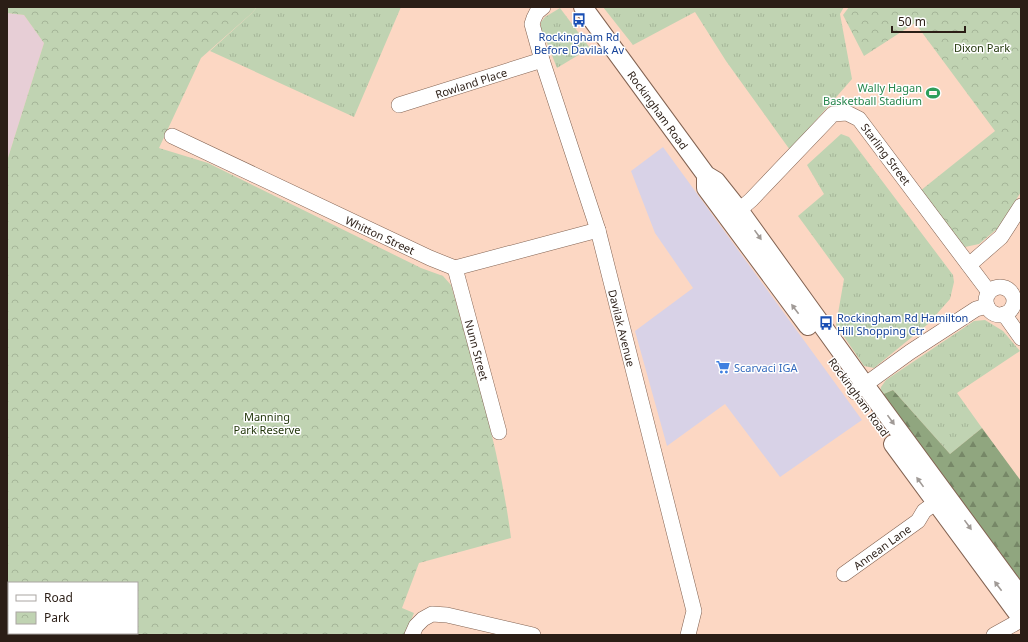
<svg xmlns="http://www.w3.org/2000/svg" width="1028" height="642" font-family="'Noto Sans',sans-serif">
  <style>
    .commercial { fill: #d8d2e7 }
    .industrial { fill: #e7ced6 }
    .grass { fill: url(#grass-tufts) }
    .forest { fill: url(#forest-firs) }
    .park { fill: url(#park-crowns); fill-rule: evenodd }
    .lines { fill: none; stroke-linecap: round; stroke-linejoin: round }
    .minor-casing { stroke: #836352; stroke-width: 16 }
    .major-casing { stroke: #836352; stroke-width: 20 }
    .minor { stroke: #fff; stroke-width: 15 }
    .major { stroke: #fff; stroke-width: 18 }
    .oneway { fill: #a09a96 }
    .labels { text-anchor: middle; dominant-baseline: central; stroke-width: 3; stroke-linejoin: round; paint-order: stroke }
    .transit-label { font-size: 11px; fill: #164399; stroke: #fff }
    .park-label { font-size: 11px; fill: #1e3307; stroke: #fff }
    .street-label { font-size: 11px; fill: #2b1e16; stroke: #fff }
    .leisure-label { font-size: 11px; fill: #27864d; stroke: #fff; text-anchor: end }
    .shop-label { font-size: 11px; fill: #366cbe; stroke: #fff; text-anchor: start }
  </style>
  <defs>
    <pattern id="grass-tufts" width="24" height="20" patternUnits="userSpaceOnUse"><rect width="24" height="20" fill="#c0d3b2"/><path d="M3 7l-1-3M5 7V3M7 7l1-3M15 17l-1-3M17 17v-4M19 17l1-3" fill="none" stroke="#a5b598"/></pattern>
    <pattern id="forest-firs" width="22" height="20" patternUnits="userSpaceOnUse"><rect width="22" height="20" fill="#90a67f"/><path d="M5 1l3.5 6h-7zM16 11l3.5 6h-7z" fill="#768767"/></pattern>
    <pattern id="park-crowns" width="20" height="18" patternUnits="userSpaceOnUse"><rect width="20" height="18" fill="#c0d3b2"/><path d="M2 6a3 3 0 1 1 6 0M12 15a3 3 0 1 1 6 0" fill="none" stroke="#a5b598"/></pattern>
  </defs>
  <rect width="100%" height="100%" fill="#fcd7c3"/>
  <path class="commercial" d="M 663,147 L 862,420 L 780,477 L 725,404 L 667,446 L 635,331 L 693,288 L 655,233 L 631,171 Z"/>
  <path class="industrial" d="M 7,13 L 24,15 L 44,43 L 7,161 Z"/>
  <g class="grass">
    <path d="M 257,7 L 401,7 L 354,117 L 210,51 L 252,13 Z"/>
    <path d="M 603,7 L 844,7 L 840,14 L 852,79 L 790,150 L 726,61 L 695,12 L 633,45 Z"/>
    <path d="M 560,8 L 590,48 L 557,68 L 541,28 L 541,22 L 545,17 Z"/>
    <path d="M 841,134 L 849,137 L 953,275 L 954,282 L 950,299 L 928,324 L 874,368 L 864,366 L 836,325 L 844,279 L 798,216 L 824,194 L 807,165 Z"/>
    <path d="M 985,320 L 1003,331 L 1020,351 L 957,393 L 982,428 L 950,454 L 893,390 L 879,396 L 881,387 L 886,380 L 974,321 Z"/>
  </g>
  <path class="forest" d="M 893,390 L 950,454 L 982,428 L 1021,481 L 1021,588 L 879,396 Z"/>
  <g class="park">
    <path d="M 7,7 L 257,7 L 252,13 L 201,58 L 159,148 L 208,163 L 421,268 L 443,276 L 451,285 C 475,368 500,452 511,538 L 419,563 L 402,608 L 414,613 L 405,635 L 7,635 L 7,161 L 44,43 L 24,15 L 7,13 ZM 9,583 L 137,583 L 137,633 L 9,633 Z"/>
    <path d="M 849,7 L 1021,7 L 1021,192 L 997,229 L 979,244 L 965,247 L 920,191 L 995,131 L 915,23 L 864,56 L 843,15 Z"/>
  </g>
  <g class="lines">
    <defs>
      <g id="minor">
        <path d="M 543,7 L 537,12 L 534,18 L 532,24 L 542,60 L 598,230 L 694,611 L 688,635"/>
        <path d="M 399,105 L 542,60"/>
        <path d="M 172,136 L 430,258 L 455,268 L 598,230"/>
        <path d="M 731,217 L 751,200 L 833,114 L 847,113 L 859,119 L 989,292"/>
        <path d="M 969,265 L 1001,237 L 1021,206"/>
        <path d="M 455,268 L 499,432"/>
        <circle cx="1000" cy="301" r="14"/>
        <path d="M 1004,314 L 1021,338"/>
        <path d="M 855,392 L 910,352 L 976,309 L 987,306"/>
        <path d="M 844,574 L 918,521 L 924,511 L 935,503"/>
        <path d="M 412,635 L 416,626 L 423,619 L 432,614 L 447,615 L 533,635"/>
        <path d="M 994,635 L 1021,620"/>
      </g>
      <g id="major">
        <path d="M 583,7 L 706,175 L 716,181 L 739,210 L 865,385 L 1021,597"/>
        <path d="M 706,175 L 706,188 L 808,326"/>
        <path d="M 893,444 L 1021,618"/>
      </g>
    </defs>
    <use href="#minor" class="minor-casing"/>
    <use href="#major" class="major-casing"/>
    <use href="#minor" class="minor"/>
    <use href="#major" class="major"/>
  </g>
  <defs><path id="oneway-solid" d="M-6-.8H1V-3.2L6.5 0L1 3.2V.8H-6Z"/></defs>
  <g class="oneway">
    <use href="#oneway-solid" transform="translate(758 235) rotate(55)"/>
    <use href="#oneway-solid" transform="translate(795 309) rotate(-127)"/>
    <use href="#oneway-solid" transform="translate(891 420) rotate(54)"/>
    <use href="#oneway-solid" transform="translate(920 482) rotate(-126)"/>
    <use href="#oneway-solid" transform="translate(968 525) rotate(54)"/>
    <use href="#oneway-solid" transform="translate(998 586) rotate(-127)"/>
  </g>
  <defs>
    <symbol id="bus-bare" viewBox="-9 -9 18 18"><path d="M-5-6H5V4H4V6H2V4H-2V6H-4V4H-5ZM-3.5-4V0h7V-4ZM-3.5 1.2v1.5H-2V1.2ZM2 1.2v1.5H3.5V1.2Z" fill="#1a4fb4" stroke="#fff" stroke-width="2.5" paint-order="stroke"/></symbol>
    <symbol id="stadium-bare" viewBox="-9 -9 18 18"><path d="M0-5a6.5 5 0 1 0 0 10a6.5 5 0 1 0 0-10ZM-3.5-1.8h7v3.6h-7Z" fill="#2e9e5b" stroke="#fff" stroke-width="2.5" paint-order="stroke"/></symbol>
    <symbol id="supermarket-bare" viewBox="-9 -9 18 18"><path d="M-6-5.5h2.5l.6 2H6L4.5 2H-2.5L-4.4-4H-6ZM-1.5 3.2a1.3 1.3 0 1 0 .1 0ZM3 3.2a1.3 1.3 0 1 0 .1 0Z" fill="#3f7fe0" stroke="#fff" stroke-width="2.5" paint-order="stroke"/></symbol>
  </defs>
  <g fill-rule="evenodd">
    <use href="#bus-bare" x="569" y="10" width="20" height="20"/>
    <use href="#stadium-bare" x="923" y="83" width="20" height="20"/>
    <use href="#bus-bare" x="816" y="313" width="20" height="20"/>
    <use href="#supermarket-bare" x="713" y="357" width="20" height="20"/>
  </g>
  <g class="labels">
    <g class="transit-label">
      <text x="579" y="36">Rockingham Rd<tspan x="579" dy="13">Before Davilak Av</tspan></text>
      <text x="837" y="317" text-anchor="start">Rockingham Rd Hamilton<tspan x="837" dy="13">Hill Shopping Ctr</tspan></text>
    </g>
    <g class="park-label">
      <text x="982" y="47">Dixon Park</text>
      <text x="267" y="416">Manning<tspan x="267" dy="13">Park Reserve</tspan></text>
    </g>
    <g class="street-label">
      <text transform="translate(471 83) rotate(-18)">Rowland Place</text>
      <text transform="translate(658 110) rotate(54)">Rockingham Road</text>
      <text transform="translate(886 154) rotate(53)">Starling Street</text>
      <text transform="translate(380 235) rotate(25)">Whitton Street</text>
      <text transform="translate(622 328) rotate(76)">Davilak Avenue</text>
      <text transform="translate(477 350) rotate(75)">Nunn Street</text>
      <text transform="translate(859 397) rotate(54)">Rockingham Road</text>
      <text transform="translate(882 547) rotate(-36)">Annean Lane</text>
    </g>
    <g class="leisure-label">
      <text x="922" y="87">Wally Hagan<tspan x="922" dy="13">Basketball Stadium</tspan></text>
    </g>
    <g class="shop-label">
      <text x="734" y="367">Scarvaci IGA</text>
    </g>
  </g>
  <rect width="1028" height="642" fill="none" stroke="#2b1e16" stroke-width="16"/>
  <rect x="8" y="582" width="130" height="52" fill="#ffffff" stroke="#aaa5a2"/>
  <rect x="16" y="595" width="20" height="6" fill="#ffffff" stroke="#aaa5a2"/>
  <text x="44" y="602" font-size="12" fill="#2b1e16">Road</text>
  <rect x="16" y="612" width="20" height="12" fill="url(#park-crowns)" stroke="#aaa5a2"/>
  <text x="44" y="622" font-size="12" fill="#2b1e16">Park</text>
  <path d="M892 26v6h73v-6" fill="none" stroke="#2b1e16" stroke-width="2"/>
  <text x="898" y="26" font-size="12" fill="#2b1e16" stroke="#ffffff" stroke-width="3" paint-order="stroke">50 m</text>
</svg>
